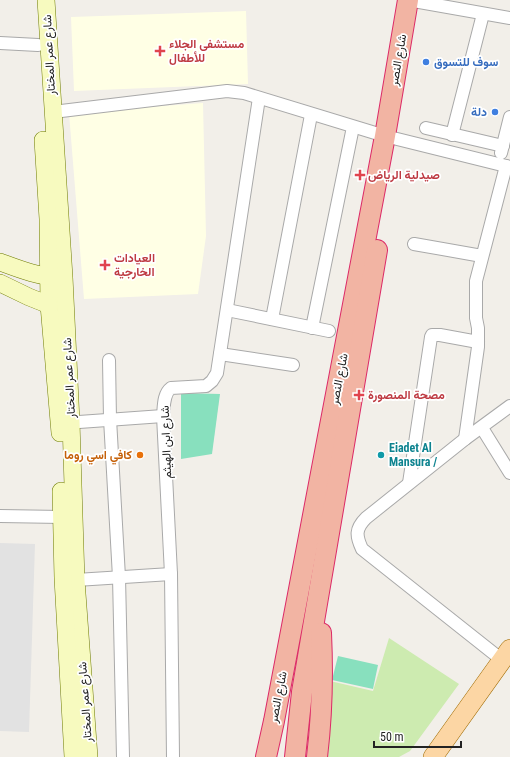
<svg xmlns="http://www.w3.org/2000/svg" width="510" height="757" font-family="'Roboto Condensed',Vazirmatn,sans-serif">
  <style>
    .education { fill: #ffffe5 }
    .grass { fill: #cdebb0 }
    .pitch { fill: #88e0be }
    .parking { fill: #e2e2e2 }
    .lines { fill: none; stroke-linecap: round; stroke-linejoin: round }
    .minor-casing { stroke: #a9a9a9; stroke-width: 14 }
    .secondary-casing { stroke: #707d05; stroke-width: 18 }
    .primary-casing { stroke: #a06b00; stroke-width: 20 }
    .trunk-casing { stroke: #dc2a67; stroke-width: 22 }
    .minor { stroke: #fff; stroke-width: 12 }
    .secondary { stroke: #f7fabf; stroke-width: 17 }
    .primary { stroke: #fcd6a4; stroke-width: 19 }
    .trunk { stroke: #f2b4a3; stroke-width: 20 }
    .health-dot { fill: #e0444e; stroke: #fff; stroke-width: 1.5 }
    .shop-dot { fill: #3f7fe0; stroke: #fff; stroke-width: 1.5 }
    .food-dot { fill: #e8710a; stroke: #fff; stroke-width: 1.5 }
    .culture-dot { fill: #0f9aa8; stroke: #fff; stroke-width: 1.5 }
    .labels { text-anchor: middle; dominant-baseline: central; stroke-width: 3.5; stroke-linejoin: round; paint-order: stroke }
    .health-label { font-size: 12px; font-weight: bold; fill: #be3a42; stroke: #fff; text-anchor: start }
    .street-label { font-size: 12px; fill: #222; stroke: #fff }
    .shop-label { font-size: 12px; font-weight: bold; fill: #366cbe; stroke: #fff; text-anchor: start }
    .culture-label { font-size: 12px; font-weight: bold; fill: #0d838f; stroke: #fff; text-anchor: start }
    .food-label { font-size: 12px; font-weight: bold; fill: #c56008; stroke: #fff; text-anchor: end }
  </style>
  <rect width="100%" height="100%" fill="#f2efe9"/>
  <g class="education">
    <path d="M 246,11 L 248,84 L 74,91 L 71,17 Z"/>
    <path d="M 203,103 L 206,236 L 198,294 L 84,299 L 69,113 Z"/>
  </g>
  <path class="grass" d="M 389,638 L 459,684 L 410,751 L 399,757 L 328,757 L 331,708 L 330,681 L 373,691 Z"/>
  <g class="pitch">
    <path d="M 181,393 L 220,394 L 212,454 L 181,459 Z"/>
    <path d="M 338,656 L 378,665 L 373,689 L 332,680 Z"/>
  </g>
  <path class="parking" d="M 0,543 L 35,544 L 29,732 L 0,731 Z"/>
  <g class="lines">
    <defs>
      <g id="minor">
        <path d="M 408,0 L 510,18"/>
        <path d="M 0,43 L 38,45"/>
        <path d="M 53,112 L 227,91 L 244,93 L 385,136 L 510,167"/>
        <path d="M 426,128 L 503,146"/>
        <path d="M 452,135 L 483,14"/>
        <path d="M 501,153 L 510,117"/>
        <path d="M 414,244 L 482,256"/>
        <path d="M 227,310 L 329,331"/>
        <path d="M 272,319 L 311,115"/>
        <path d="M 312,328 L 353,127"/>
        <path d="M 220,354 L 293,365"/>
        <path d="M 109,360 L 110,419 L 119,577 L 123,757"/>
        <path d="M 65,423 L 163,416"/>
        <path d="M 482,428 L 510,473"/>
        <path d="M 465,439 L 478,347 L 478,328 L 476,318 L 476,281 L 506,166"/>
        <path d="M 409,483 L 431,337 L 432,335 L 440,335 L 478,342"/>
        <path d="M 0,516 L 62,517"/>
        <path d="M 76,580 L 171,574"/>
        <path d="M 502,660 L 362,549 C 356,536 355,529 366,518 L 465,439 L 510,406"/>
        <path d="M 173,757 L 171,574 L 163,416 C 164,407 163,394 171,388 L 206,386 L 212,381 L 217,373 L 259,98"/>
      </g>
      <g id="secondary">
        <path d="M 46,0 L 64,277 L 71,422 L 76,580 L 89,757"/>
        <path d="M 43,140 L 48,219 L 49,305 L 60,433"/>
        <path d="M 0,262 C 19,269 39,277 59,277"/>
        <path d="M 0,283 L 29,297 L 49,305"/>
        <path d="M 61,491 L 63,578 L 73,757"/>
      </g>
      <path id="primary" d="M 433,757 L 510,649"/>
      <g id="trunk">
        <path d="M 266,757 L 274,721 L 385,136 L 408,0"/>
        <path d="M 295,757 L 302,692 L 377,250"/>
        <path d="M 317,757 C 322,716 323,675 321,633"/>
      </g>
    </defs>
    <use href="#minor" class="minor-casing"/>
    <use href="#secondary" class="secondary-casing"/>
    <use href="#primary" class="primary-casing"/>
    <use href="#trunk" class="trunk-casing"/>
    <use href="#minor" class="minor"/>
    <use href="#secondary" class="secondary"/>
    <use href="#primary" class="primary"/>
    <use href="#trunk" class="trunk"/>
  </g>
  <g class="health-dot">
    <path d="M158 45h4v4h4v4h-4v4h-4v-4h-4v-4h4z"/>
    <path d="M358 169h4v4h4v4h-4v4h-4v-4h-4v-4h4z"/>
    <path d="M103 259h4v4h4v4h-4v4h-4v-4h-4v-4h4z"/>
    <path d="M357 389h4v4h4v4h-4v4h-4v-4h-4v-4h4z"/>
  </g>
  <g class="shop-dot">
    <circle cx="426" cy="62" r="4"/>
    <circle cx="495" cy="112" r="4"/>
  </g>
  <circle class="food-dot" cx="140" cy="455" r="4"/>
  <circle class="culture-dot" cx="381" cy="455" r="4"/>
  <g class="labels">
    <g class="health-label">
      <text x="169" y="44">مستشفى الجلاء<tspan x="169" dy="14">للأطفال</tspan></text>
      <text x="368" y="175">صيدلية الرياض</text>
      <text x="114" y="258">العيادات<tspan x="114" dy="14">الخارجية</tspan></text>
      <text x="368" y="395">مصحة المنصورة</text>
    </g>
    <g class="street-label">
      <text transform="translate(49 55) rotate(-93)">شارع عمر المختار</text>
      <text transform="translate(398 60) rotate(-80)">شارع النصر</text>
      <text transform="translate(69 378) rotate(-93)">شارع عمر المختار</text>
      <text transform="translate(339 379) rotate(-79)">شارع النصر</text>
      <text transform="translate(166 442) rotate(-92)">شارع ابن الهيثم</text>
      <text transform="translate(278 697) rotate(-79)">شارع النصر</text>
      <text transform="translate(85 702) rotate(-94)">شارع عمر المختار</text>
    </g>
    <g class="shop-label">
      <text x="434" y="62">سوف للتسوق</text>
      <text x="487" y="112" text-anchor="end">دلة</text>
    </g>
    <g class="culture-label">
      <text x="389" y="448">Eiadet Al<tspan x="389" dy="14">Mansura /</tspan></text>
    </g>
    <g class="food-label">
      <text x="132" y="455">كافي اسي روما</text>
    </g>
  </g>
  <path d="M374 741v6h87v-6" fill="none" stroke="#222222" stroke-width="2"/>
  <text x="380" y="741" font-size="12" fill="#222222" stroke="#ffffff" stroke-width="3" paint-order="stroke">50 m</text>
</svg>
